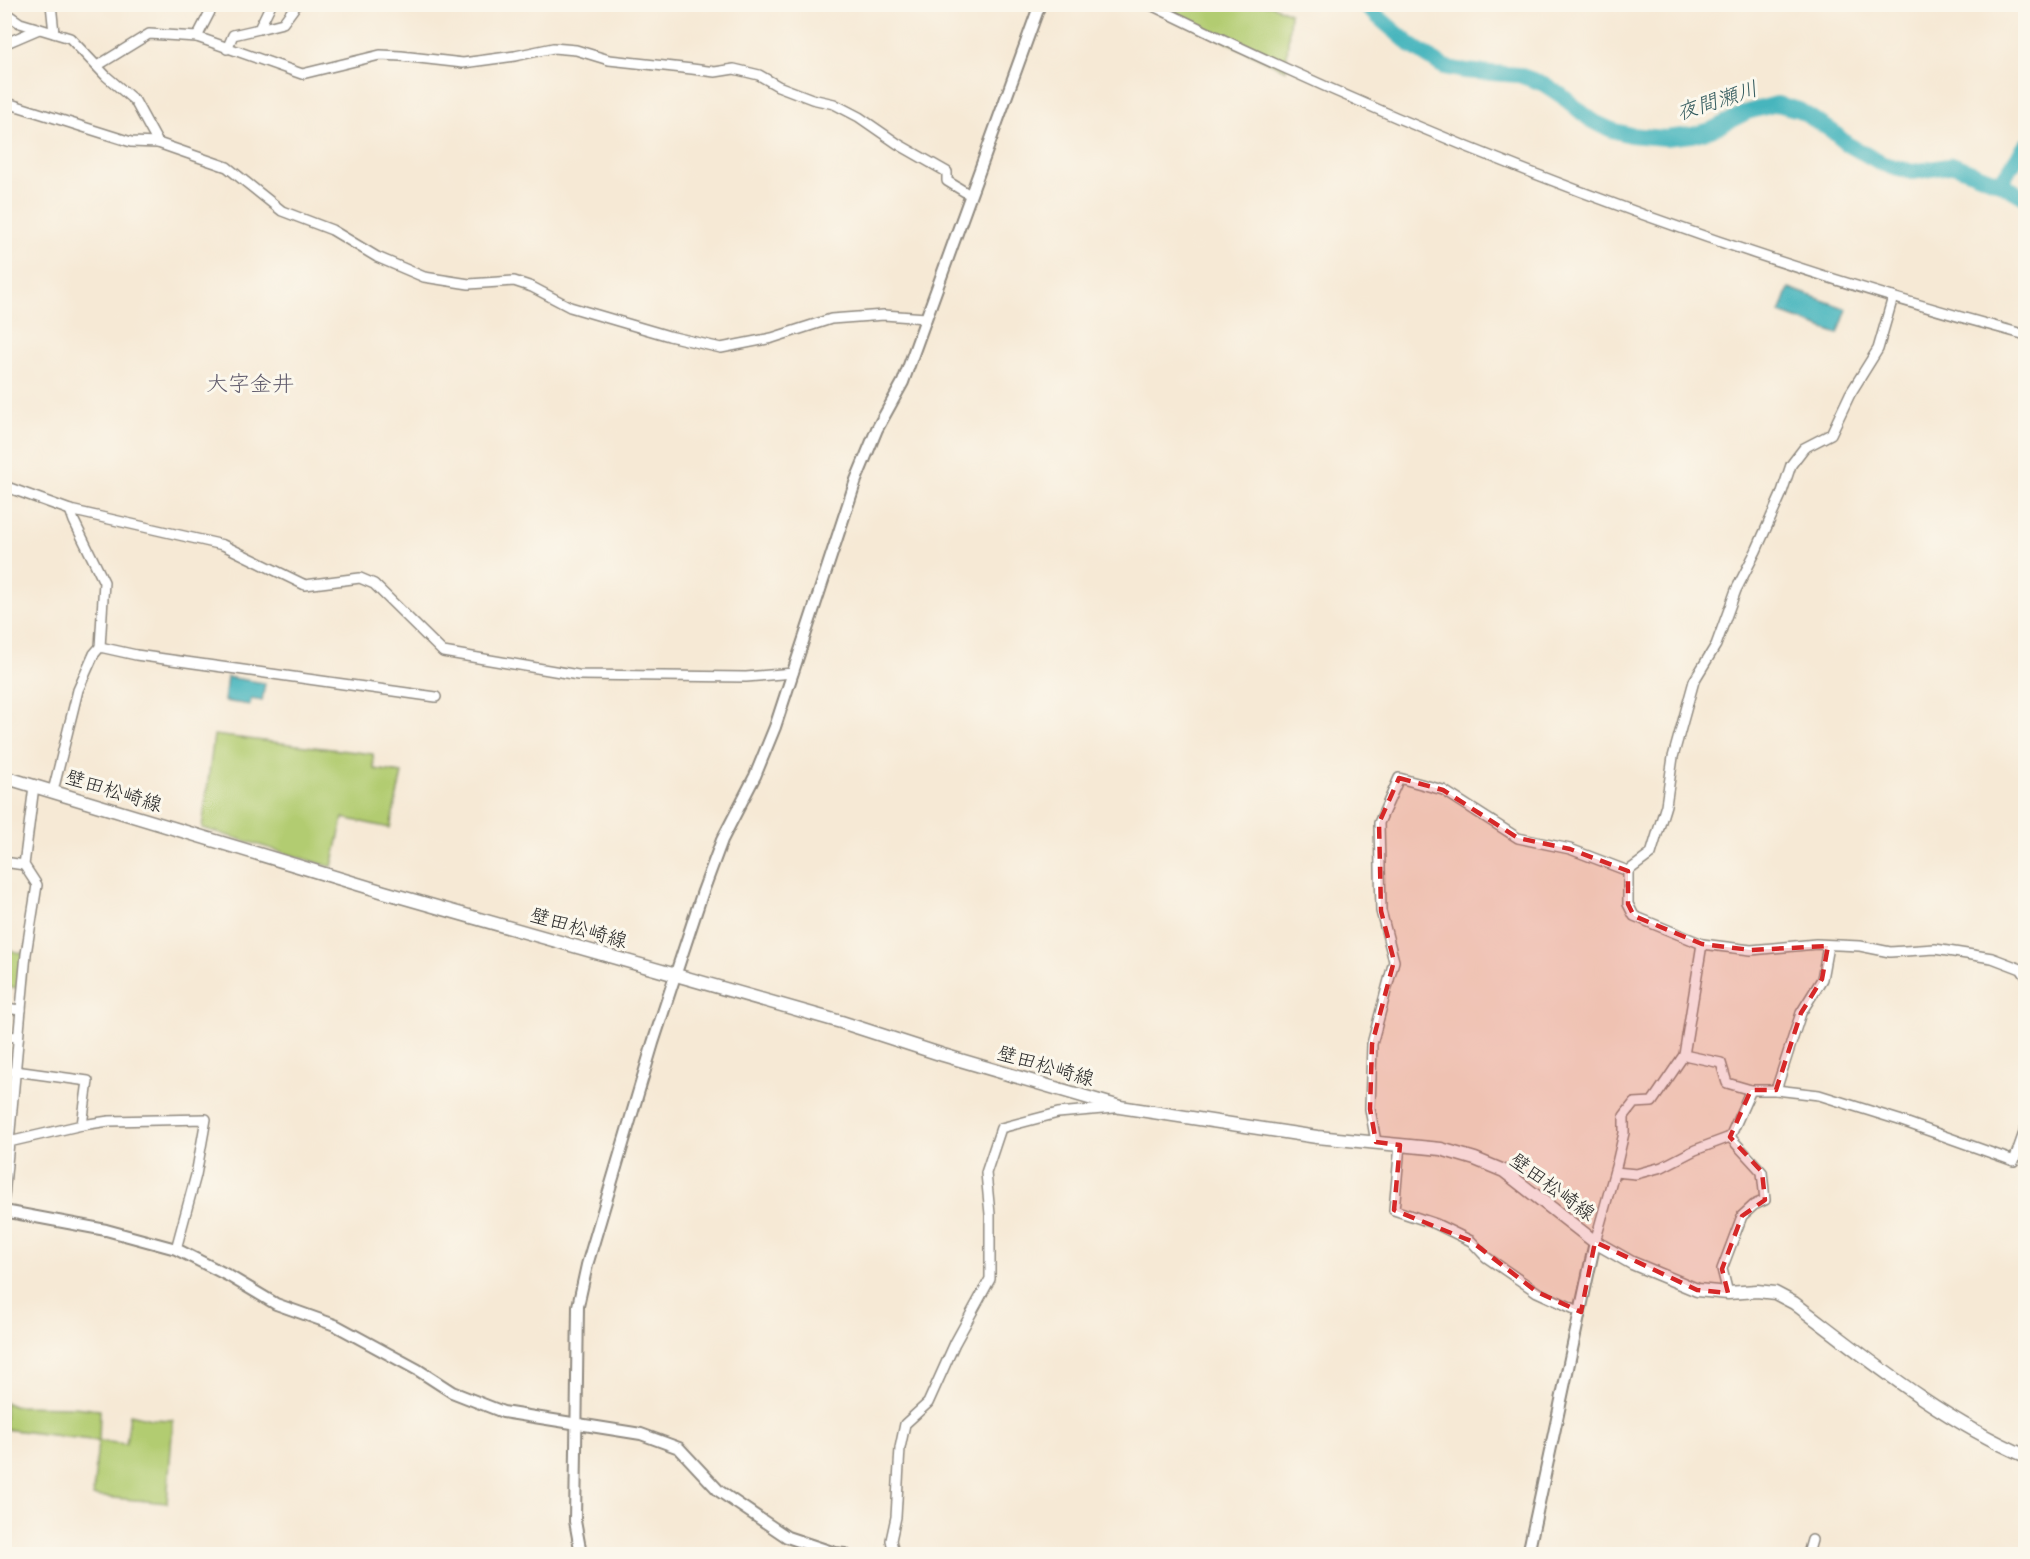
<svg xmlns="http://www.w3.org/2000/svg" width="2030" height="1559" font-family="'Patrick Hand','Klee One',sans-serif">
  <style>
    .green { fill: #b2cc71; stroke: #6e7c4e; stroke-width: 1.5 }
    .water { fill: #46b5bd; stroke: #387074; stroke-width: 1.5 }
    .lines { fill: none; stroke-linecap: round; stroke-linejoin: round }
    .river { stroke: #46b5bd; stroke-width: 16 }
    .minor-casing { stroke: #908a80; stroke-width: 12 }
    .tertiary-casing { stroke: #908a80; stroke-width: 14 }
    .secondary-casing { stroke: #908a80; stroke-width: 15 }
    .minor { stroke: #fff; stroke-width: 9 }
    .tertiary { stroke: #fff; stroke-width: 10 }
    .secondary { stroke: #fff; stroke-width: 12 }
    .marked { fill: #d62828; fill-opacity: 0.2; stroke: #d62828; stroke-width: 4.5; stroke-dasharray: 12 8; stroke-linejoin: round }
    .labels { text-anchor: middle; dominant-baseline: central; stroke-width: 6; stroke-linejoin: round; paint-order: stroke }
    .street-label { font-size: 20px; fill: #2b2b2b; stroke: #fbf7ec }
    .water-label { font-size: 21px; font-style: italic; fill: #345b5e; stroke: #fbf7ec }
    .quarter-label { font-size: 22px; fill: #605b6c; stroke: #fbf7ec }
  </style>
  <rect width="100%" height="100%" fill="#fbf7ec"/>
  <filter id="ink" filterUnits="userSpaceOnUse"><feTurbulence type="fractalNoise" baseFrequency=".0167" numOctaves="2"/><feDisplacementMap in="SourceGraphic" scale="12" xChannelSelector="R" yChannelSelector="G"/><feConvolveMatrix kernelMatrix="1 2 1 2 8 2 1 2 1" color-interpolation-filters="sRGB"/></filter>
  <filter id="wash" filterUnits="userSpaceOnUse"><feTurbulence type="fractalNoise" baseFrequency=".008" numOctaves="4" result="noise"/><feDisplacementMap in="SourceGraphic" scale="24" xChannelSelector="R" yChannelSelector="G"/><feGaussianBlur stdDeviation="1.35" result="paint"/><feColorMatrix in="noise" values="0 0 0 0 0 0 0 0 0 0 0 0 0 0 0 0 0 1.4 0 .05"/><feComposite in="paint" operator="in"/></filter>
  <g filter="url(#wash)">
    <rect width="100%" height="100%" fill="#f6e9d5"/>
    <g class="green">
      <path d="M 1149,5 L 1271,5 L 1290,13 L 1286,70 Z"/>
      <path d="M 214,735 L 373,754 L 374,769 L 402,773 L 390,828 L 343,818 L 332,867 L 202,828 Z"/>
      <path d="M 4,949 L 26,954 L 23,989 L 5,986 Z"/>
      <path d="M 5,1402 L 13,1406 L 74,1407 L 100,1410 L 99,1441 L 126,1444 L 130,1414 L 151,1419 L 173,1420 L 167,1503 L 93,1496 L 98,1441 L 5,1429 Z"/>
    </g>
    <g class="water">
      <path d="M 1789,288 L 1847,309 L 1838,334 L 1780,313 Z"/>
      <path d="M 227,677 L 265,683 L 262,701 L 251,699 L 250,705 L 224,701 Z"/>
    </g>
    <g class="lines">
      <g class="river">
        <path d="M 1363,4 L 1412,46 L 1444,67 L 1464,71 L 1519,75 L 1544,84 L 1562,96 L 1592,121 L 1612,130 L 1630,135 L 1665,138 L 1692,135 L 1711,130 L 1747,112 L 1777,104 L 1799,110 L 1832,131 L 1847,144 L 1883,164 L 1913,172 L 1954,165 L 2000,183 L 2026,198"/>
        <path d="M 2000,183 L 2026,145"/>
      </g>
    </g>
  </g>
  <g filter="url(#ink)">
    <g class="lines">
      <defs>
        <g id="minor">
          <path d="M 51,4 L 54,33"/>
          <path d="M 1149,4 C 1430,142 1723,254 2026,335"/>
          <path d="M 4,12 L 20,23 L 70,38 L 106,76 L 135,101 L 158,143"/>
          <path d="M 259,29 L 283,23 L 297,4"/>
          <path d="M 197,37 L 214,4"/>
          <path d="M 4,44 L 39,29"/>
          <path d="M 227,49 L 233,35 L 259,29 L 271,4"/>
          <path d="M 97,66 L 149,34 L 197,37 L 302,74 L 380,55 L 401,56 L 463,63 L 515,56 L 553,48 L 576,50 L 609,60 L 692,69 L 715,72 L 734,69 L 759,75 L 778,86 L 812,99 L 834,104 L 859,117 L 898,144 L 947,172 L 947,181 L 970,195"/>
          <path d="M 4,102 L 131,142 L 158,143 L 227,167 L 282,211 L 332,230 L 377,257 L 424,277 L 469,284 L 514,281 L 532,287 L 570,307 L 669,336 L 721,348 L 772,338 L 831,319 L 884,315 L 926,318"/>
          <path d="M 4,486 L 70,510 L 223,545 L 305,585 L 360,578 L 374,584 L 443,652 L 578,675 L 746,677 L 793,673"/>
          <path d="M 100,647 L 136,655 L 436,697"/>
          <path d="M 53,791 L 78,690 L 94,654 L 100,647 L 104,582 L 74,521 L 70,510"/>
          <path d="M 4,862 L 24,865"/>
          <path d="M 1628,871 L 1651,854 L 1666,805 L 1673,757 L 1694,681 L 1716,645 L 1736,590 L 1756,551 L 1781,495 L 1791,465 L 1804,448 L 1831,434 L 1850,394 L 1878,349 L 1893,297"/>
          <path d="M 4,1008 L 21,1010"/>
          <path d="M 4,1036 L 18,1037"/>
          <path d="M 1684,1055 L 1721,1063 L 1727,1083 L 1751,1090 L 1776,1090 L 1819,1095 L 1899,1120 L 2014,1161 L 2026,1127"/>
          <path d="M 15,1071 L 88,1081 L 82,1125"/>
          <path d="M 1776,1090 L 1801,1013 L 1822,979 L 1828,946"/>
          <path d="M 9,1142 L 82,1125 L 109,1121 L 206,1119 L 196,1175 L 176,1249"/>
          <path d="M 1376,1142 L 1370,1109 L 1372,1044 L 1394,961 L 1381,911 L 1379,823 L 1399,778 L 1443,790 L 1518,838 L 1570,849 L 1628,871 L 1628,904 L 1634,916 L 1702,944 L 1751,950 L 1816,944 L 1860,946 L 1890,952 L 1935,949 L 1992,958 L 2021,969 L 2026,976"/>
          <path d="M 1400,1145 L 1394,1210 L 1436,1224 L 1471,1241 L 1486,1257 L 1537,1292 L 1581,1312"/>
          <path d="M 1615,1172 L 1636,1174 L 1662,1167 L 1695,1150 L 1730,1137 L 1751,1090"/>
          <path d="M 4,1197 L 26,954 L 37,885 L 24,865 L 34,786"/>
          <path d="M 1595,1242 L 1617,1163 L 1624,1133 L 1624,1116 L 1634,1103 L 1652,1102 L 1684,1055 L 1702,944"/>
          <path d="M 1728,1293 L 1722,1269 L 1742,1216 L 1754,1205 L 1765,1200 L 1762,1172 L 1730,1137"/>
          <path d="M 894,1554 L 891,1540 L 896,1517 L 900,1448 L 905,1424 L 928,1403 L 955,1343 L 990,1279 L 990,1214 L 986,1173 L 1001,1128 L 1058,1113 L 1114,1108"/>
          <path d="M 1808,1554 L 1812,1540"/>
        </g>
        <g id="tertiary">
          <path d="M 4,1211 L 106,1230 L 176,1249 L 229,1276 L 276,1304 L 335,1325 L 418,1370 L 452,1392 L 503,1412 L 641,1434 L 679,1448 L 719,1491 L 787,1537 L 835,1553 L 845,1554"/>
          <path d="M 581,1554 L 575,1521 L 578,1306 L 587,1265 L 653,1043 L 702,894 L 722,840 L 755,776 L 775,727 L 856,480 L 877,429 L 903,382 L 1040,4"/>
          <path d="M 1528,1554 L 1595,1242"/>
        </g>
        <path id="secondary" d="M 4,777 L 384,892 L 841,1022 L 943,1055 L 1120,1107 L 1317,1137 L 1441,1149 L 1475,1159 L 1504,1171 L 1595,1242 L 1632,1263 L 1697,1290 L 1728,1293 L 1757,1291 L 1775,1293 L 1794,1303 C 1868,1359 1940,1419 2026,1456"/>
      </defs>
      <use href="#minor" class="minor-casing"/>
      <use href="#tertiary" class="tertiary-casing"/>
      <use href="#secondary" class="secondary-casing"/>
      <use href="#minor" class="minor"/>
      <use href="#tertiary" class="tertiary"/>
      <use href="#secondary" class="secondary"/>
    </g>
  </g>
  <path class="marked" d="M 1399,778 L 1443,790 L 1518,838 L 1570,849 L 1628,871 L 1628,904 L 1634,916 L 1702,944 L 1751,950 L 1828,946 L 1822,979 L 1801,1013 L 1776,1090 L 1751,1090 L 1730,1137 L 1762,1172 L 1765,1200 L 1742,1216 L 1722,1269 L 1728,1293 L 1697,1290 L 1595,1242 L 1581,1312 L 1537,1292 L 1471,1241 L 1394,1210 L 1400,1145 L 1376,1142 L 1370,1109 L 1372,1044 L 1394,961 L 1381,911 L 1379,823 Z"/>
  <g class="labels">
    <g class="street-label">
      <text transform="translate(114 790) rotate(17)">壁田松崎線</text>
      <text transform="translate(579 927) rotate(16)">壁田松崎線</text>
      <text transform="translate(1046 1065) rotate(16)">壁田松崎線</text>
      <text transform="translate(1553 1186) rotate(36)">壁田松崎線</text>
    </g>
    <g class="water-label">
      <text transform="translate(1717 100) rotate(-18)">夜間瀬川</text>
    </g>
    <g class="quarter-label">
      <text x="250" y="383">大字金井</text>
    </g>
  </g>
  <rect width="2030" height="1559" fill="none" stroke="#fbf7ec" stroke-width="24"/>
</svg>
